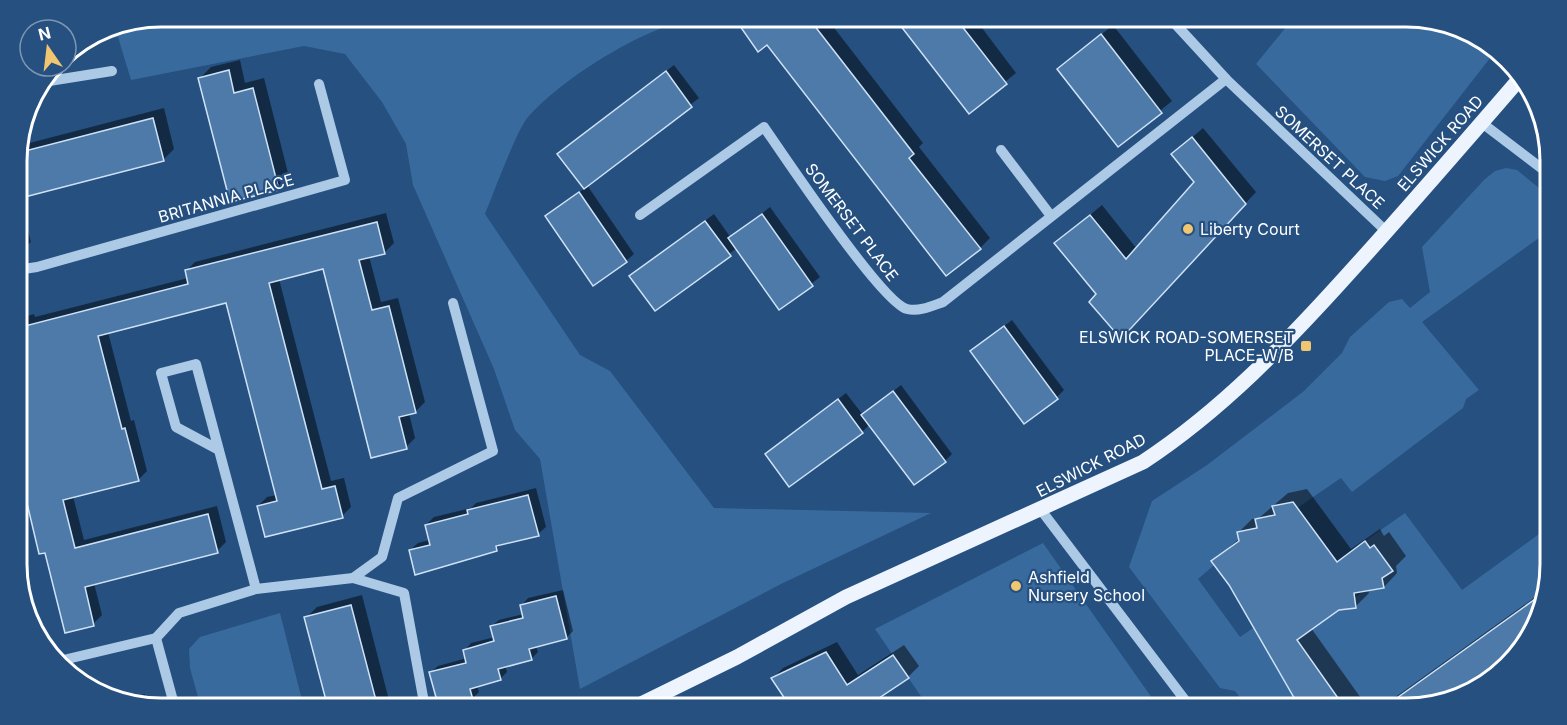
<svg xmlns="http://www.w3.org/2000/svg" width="1567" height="725" font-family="Inter,sans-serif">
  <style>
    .green { fill: #396a9e }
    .shadow { fill: #0007 }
    .building { fill: #4d7aa9; stroke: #cfe2f5; stroke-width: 1.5 }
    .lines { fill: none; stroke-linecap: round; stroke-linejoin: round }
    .minor { stroke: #acc9e6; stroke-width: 10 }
    .major { stroke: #edf4fd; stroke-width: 15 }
    .poi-dot { fill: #f0c670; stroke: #255080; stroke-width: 2 }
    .labels { text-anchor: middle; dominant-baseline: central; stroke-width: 4.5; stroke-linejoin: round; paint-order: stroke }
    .street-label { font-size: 16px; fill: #fff; stroke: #255080 }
    .poi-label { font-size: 16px; fill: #fff; stroke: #255080; text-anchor: start }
    .rim { fill: none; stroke: #fff; stroke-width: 3 }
  </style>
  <rect width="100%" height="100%" fill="#255080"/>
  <g class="green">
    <path d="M 1295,16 L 1406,17 L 1461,28 L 1494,53 L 1398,176 L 1385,181 L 1365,177 L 1256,64 Z"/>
    <path d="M 161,17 L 701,17 C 647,25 565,76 528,117 C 517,129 493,195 485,214 L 580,355 L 610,371 L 714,508 L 931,513 L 781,584 L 580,689 L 540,459 L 515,430 L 494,369 L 413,185 L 406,144 L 382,102 L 345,54 L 304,46 L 131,80 L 118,37 L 74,48 L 106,27 Z"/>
    <path d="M 1506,168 L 1517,170 L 1549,196 L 1550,230 L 1422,322 L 1479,390 L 1466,399 L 1463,408 L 1352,492 L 1341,478 L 1297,508 L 1293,502 L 1273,506 L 1275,515 L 1255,519 L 1257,528 L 1198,579 L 1240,637 L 1253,628 L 1300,708 L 1248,708 L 1235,691 L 1220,688 L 1129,567 L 1152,501 L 1207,465 L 1304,391 L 1342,353 L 1350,337 L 1389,302 L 1402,299 L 1410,308 L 1430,292 L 1422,247 L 1484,180 L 1495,171 Z"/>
    <path d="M 1405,513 L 1462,590 L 1550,526 L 1550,564 L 1545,592 L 1383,708 L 1345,708 L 1297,640 L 1339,610 L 1356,608 L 1354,598 L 1365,591 L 1384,588 L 1382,578 L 1393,570 L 1375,545 L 1370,548 L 1365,541 Z"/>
    <path d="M 1043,543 L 1159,708 L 929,708 L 875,629 Z"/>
    <path d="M 18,571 L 28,577 L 46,647 L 18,583 Z"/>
    <path d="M 280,613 L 304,708 L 201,708 L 190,668 L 189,649 L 200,637 Z"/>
  </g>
  <g class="shadow">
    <path d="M 734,16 L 825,16 L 923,143 L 919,147 L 990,238 L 980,248 L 767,43 Z"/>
    <path d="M 895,16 L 973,16 L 1016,73 L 969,111 Z"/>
    <path d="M 1113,25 L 1172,101 L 1118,145 L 1059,69 Z"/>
    <path d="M 240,60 L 245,83 L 264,78 L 289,177 L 278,188 L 200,78 L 211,67 Z"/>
    <path d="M 674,65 L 699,98 L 587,185 L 634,254 L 626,261 L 547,216 L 585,188 L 559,154 Z"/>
    <path d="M 164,108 L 174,149 L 163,160 L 19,197 L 31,242 L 17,254 L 18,146 Z"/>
    <path d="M 1203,128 L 1256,192 L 1132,326 L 1098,294 L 1056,243 L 1102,205 L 1137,249 L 1195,182 L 1173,154 Z"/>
    <path d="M 770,207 L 820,277 L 780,308 L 737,248 L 655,309 L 631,276 L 714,214 L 731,238 Z"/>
    <path d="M 386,213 L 394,243 L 385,252 L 369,256 L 381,302 L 398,298 L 425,402 L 416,411 L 409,413 L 415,438 L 406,447 L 324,267 L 279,279 L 331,481 L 344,478 L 351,507 L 342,516 L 258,506 L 267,497 L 277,495 L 228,302 L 108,332 L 131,421 L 134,420 L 147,471 L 138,480 L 73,496 L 84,540 L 217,506 L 226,542 L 217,551 L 94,583 L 102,615 L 93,624 L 46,551 L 22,475 L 18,476 L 17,319 L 34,314 L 35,317 L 188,278 L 187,270 L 195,262 Z"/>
    <path d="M 1012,320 L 1064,390 L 1057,397 L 972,351 Z"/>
    <path d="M 901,385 L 952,454 L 945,461 L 870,424 L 862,432 L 767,454 L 846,393 L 863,415 Z"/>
    <path d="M 536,488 L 546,527 L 538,534 L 502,543 L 496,549 L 410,550 L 418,543 L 430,540 L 426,525 L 434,517 L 471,508 L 476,503 Z"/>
    <path d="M 1307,489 L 1351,549 L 1380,529 L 1384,536 L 1389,532 L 1406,556 L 1396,566 L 1397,573 L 1384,587 L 1368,589 L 1369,593 L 1355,607 L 1338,609 L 1311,628 L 1368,708 L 1302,708 L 1230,585 L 1213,561 L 1240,538 L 1239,532 L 1252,519 L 1259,518 L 1288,493 Z"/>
    <path d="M 563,590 L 573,631 L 566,638 L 536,646 L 538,652 L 531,659 L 505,665 L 507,672 L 500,679 L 477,685 L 479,692 L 472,699 L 431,672 L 438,666 L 467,658 L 465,650 L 471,643 L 495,637 L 492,626 L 499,620 L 524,614 L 522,605 L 528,598 Z"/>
    <path d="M 1545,590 L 1539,619 L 1499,668 L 1469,690 L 1415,708 L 1380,708 Z"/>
    <path d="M 362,595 L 391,708 L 329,708 L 306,618 L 317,607 Z"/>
    <path d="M 837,642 L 858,675 L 904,645 L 919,666 L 908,677 L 862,708 L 792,708 L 772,679 L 783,668 Z"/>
    <path d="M 145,694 L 148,706 L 120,700 Z"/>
  </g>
  <g class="building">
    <path d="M 733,16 L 807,16 L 914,154 L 909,158 L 981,249 L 946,276 L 767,45 L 758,52 Z"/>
    <path d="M 893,16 L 954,16 L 1007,84 L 969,114 Z"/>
    <path d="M 1101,34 L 1162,113 L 1118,147 L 1057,69 Z"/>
    <path d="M 229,70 L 234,93 L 253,88 L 279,190 L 230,202 L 198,78 Z"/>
    <path d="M 666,71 L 692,107 L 584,189 L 557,154 Z"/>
    <path d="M 153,118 L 164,161 L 17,199 L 17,153 Z"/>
    <path d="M 1192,137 L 1246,204 L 1121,339 L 1089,302 L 1096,294 L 1054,243 L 1090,215 L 1126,259 L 1194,182 L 1171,154 Z"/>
    <path d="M 579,192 L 627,262 L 593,286 L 545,216 Z"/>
    <path d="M 762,214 L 813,286 L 779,310 L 728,238 Z"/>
    <path d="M 705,221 L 731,256 L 655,311 L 629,276 Z"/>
    <path d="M 377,222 L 385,254 L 359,260 L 372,310 L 389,306 L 416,413 L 399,417 L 407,449 L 371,458 L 323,269 L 269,283 L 322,489 L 335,486 L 343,518 L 265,537 L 257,506 L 277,501 L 226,303 L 98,336 L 122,429 L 125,428 L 139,481 L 63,500 L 75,548 L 208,514 L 218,553 L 85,587 L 94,626 L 65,633 L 45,553 L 39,554 L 18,465 L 17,328 L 188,284 L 185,270 Z"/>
    <path d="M 1004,326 L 1058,399 L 1024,424 L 970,351 Z"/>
    <path d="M 893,391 L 946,462 L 914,485 L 861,415 Z"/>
    <path d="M 838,399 L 863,433 L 789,487 L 765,454 Z"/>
    <path d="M 528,495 L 539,536 L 496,546 L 497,551 L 415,575 L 409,550 L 430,545 L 425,525 L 468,514 L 467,510 Z"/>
    <path d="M 1293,502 L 1337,562 L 1365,541 L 1370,548 L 1374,545 L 1393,571 L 1382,578 L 1384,588 L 1354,593 L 1356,608 L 1339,610 L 1297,640 L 1345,708 L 1300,708 L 1229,585 L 1211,561 L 1239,541 L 1237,532 L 1257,528 L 1255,519 L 1275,515 L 1272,506 Z"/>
    <path d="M 1545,592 L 1539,619 L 1496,673 L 1474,688 L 1415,708 L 1383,708 Z"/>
    <path d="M 556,596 L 567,639 L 529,649 L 532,660 L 498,669 L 501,680 L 470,689 L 473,700 L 439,708 L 429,672 L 466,663 L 463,650 L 494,641 L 490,626 L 523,618 L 520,605 Z"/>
    <path d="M 351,605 L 378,708 L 328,708 L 304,617 Z"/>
    <path d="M 826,652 L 847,685 L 893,655 L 909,678 L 864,708 L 791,708 L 771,678 Z"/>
  </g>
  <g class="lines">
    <g class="minor">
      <path d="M 1168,16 L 1226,79"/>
      <path d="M 43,82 L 112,71"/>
      <path d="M 1482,123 L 1549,174"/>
      <path d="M 1001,150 L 1051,216"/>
      <path d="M 640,215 L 764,127 C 784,156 882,303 907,309 C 919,312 932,306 943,302 L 1226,79 L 1387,232"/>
      <path d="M 17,270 L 37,267 L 345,180 L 319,84"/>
      <path d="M 219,450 L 176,427 L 161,373 L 196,364 L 256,589"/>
      <path d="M 1041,510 L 1191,708"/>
      <path d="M 353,578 L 404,593 L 425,708"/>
      <path d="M 156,638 L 175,708"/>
      <path d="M 59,661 L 156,638 L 179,613 L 256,589 L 353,578 L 382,557 L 398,498 L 493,451 L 453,303"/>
    </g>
    <path class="major" d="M 633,708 L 737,657 L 846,597 L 1143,462 C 1222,410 1287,342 1350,272 C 1409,207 1465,142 1522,76"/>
  </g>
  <g class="poi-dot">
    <circle cx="1188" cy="229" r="6"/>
    <rect x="1300" y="340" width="12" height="12" rx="3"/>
    <circle cx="1016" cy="586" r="6"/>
  </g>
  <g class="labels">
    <g class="street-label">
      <text transform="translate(1440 143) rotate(-49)">ELSWICK ROAD</text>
      <text transform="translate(1330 157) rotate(43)">SOMERSET PLACE</text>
      <text transform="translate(226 198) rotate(-16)">BRITANNIA PLACE</text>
      <text transform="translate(852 222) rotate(53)">SOMERSET PLACE</text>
      <text transform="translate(1091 465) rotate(-27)">ELSWICK ROAD</text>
    </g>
    <g class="poi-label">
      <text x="1200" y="229">Liberty Court</text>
      <text x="1294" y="337" text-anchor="end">ELSWICK ROAD-SOMERSET<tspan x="1294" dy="18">PLACE-W/B</tspan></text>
      <text x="1028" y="577">Ashfield<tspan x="1028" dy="18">Nursery School</tspan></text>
    </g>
  </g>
  <path d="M0 0H1567V725H0ZM161 27H1406A134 134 0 0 1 1540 161V564A134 134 0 0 1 1406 698H161A134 134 0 0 1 27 564V161A134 134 0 0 1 161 27Z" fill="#255080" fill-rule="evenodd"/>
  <path class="rim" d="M161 27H1406A134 134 0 0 1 1540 161V564A134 134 0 0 1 1406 698H161A134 134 0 0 1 27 564V161A134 134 0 0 1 161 27Z"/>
  <g transform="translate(48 48) rotate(346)"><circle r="28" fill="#255080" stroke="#7c96b3" stroke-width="1.5"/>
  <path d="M0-4.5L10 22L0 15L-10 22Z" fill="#f0c670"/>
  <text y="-9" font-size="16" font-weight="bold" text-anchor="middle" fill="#ffffff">N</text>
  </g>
</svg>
